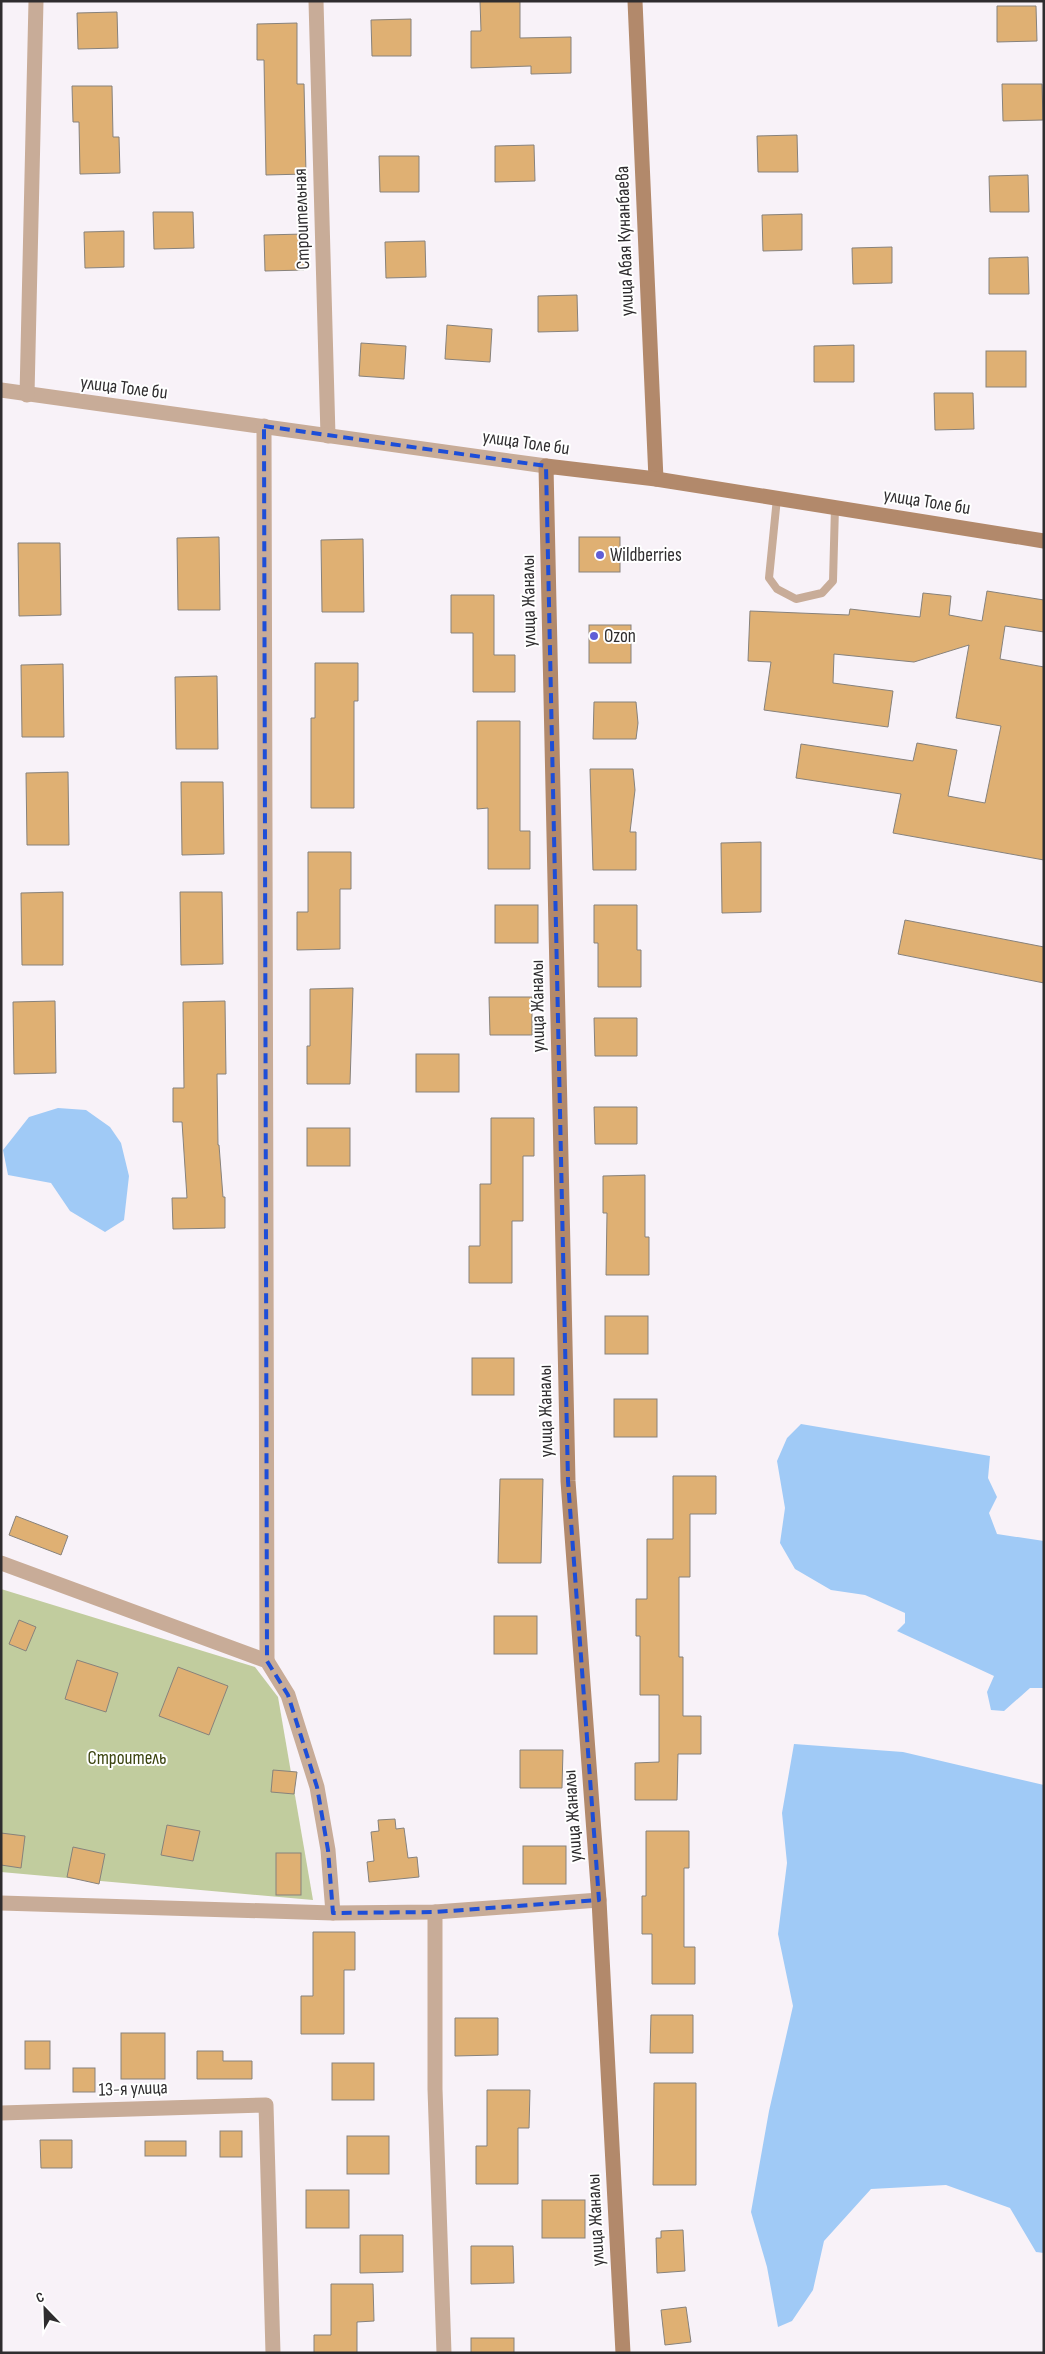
<svg xmlns="http://www.w3.org/2000/svg" width="1045" height="2354" font-family="'Sofia Sans Condensed',sans-serif">
  <style>
    .green { fill: #c1cc9e }
    .water { fill: #a0caf6 }
    .building { fill: #dfb073; stroke: #87827c }
    .lines { fill: none; stroke-linecap: round; stroke-linejoin: round }
    .lane { stroke: #c8ac98; stroke-width: 8 }
    .street { stroke: #c8ac98; stroke-width: 15 }
    .secondary { stroke: #b2896b; stroke-width: 15 }
    .marked { fill: none; stroke: #1d4ed8; stroke-width: 4; stroke-dasharray: 10 6; stroke-linejoin: round }
    .poi-dot { fill: #605ed6; stroke: #fff; stroke-width: 2 }
    .labels { text-anchor: middle; dominant-baseline: central; stroke-width: 4; stroke-linejoin: round; paint-order: stroke }
    .street-label { font-size: 19px; fill: #2f2d2f; stroke: #fff }
    .poi-label { font-size: 19px; fill: #2f2d2f; stroke: #fff; text-anchor: start }
    .park-label { font-size: 19px; fill: #3b440f; stroke: #fff }
  </style>
  <rect width="100%" height="100%" fill="#f8f2f8"/>
  <path class="green" d="M 1,1589 L 255,1667 L 278,1697 L 313,1900 L 1,1872 Z"/>
  <g class="water">
    <path d="M 58,1108 L 86,1110 L 110,1127 L 121,1143 L 129,1176 L 124,1220 L 105,1232 L 70,1211 L 51,1183 L 8,1175 L 3,1150 L 29,1117 Z"/>
    <path d="M 801,1424 L 990,1456 L 988,1478 L 997,1497 L 989,1513 L 997,1534 L 1044,1541 L 1044,1688 L 1030,1688 L 1004,1711 L 991,1710 L 987,1692 L 994,1676 L 897,1631 L 905,1623 L 905,1613 L 865,1595 L 831,1590 L 795,1569 L 780,1543 L 785,1508 L 777,1461 L 787,1438 Z"/>
    <path d="M 794,1744 L 903,1752 L 1044,1785 L 1044,2253 L 1036,2252 L 1010,2208 L 946,2185 L 871,2189 L 824,2241 L 813,2290 L 792,2321 L 778,2327 L 767,2267 L 751,2212 L 769,2111 L 793,2006 L 778,1934 L 787,1863 L 782,1813 Z"/>
  </g>
  <g class="building">
    <path d="M 480,1 L 520,1 L 520,38 L 571,37 L 571,73 L 531,74 L 531,66 L 471,68 L 471,31 L 481,31 Z"/>
    <path d="M 997,6 L 1036,6 L 1037,41 L 997,42 Z"/>
    <path d="M 117,12 L 118,48 L 78,49 L 77,13 Z"/>
    <path d="M 411,19 L 411,56 L 372,56 L 371,20 Z"/>
    <path d="M 297,23 L 297,84 L 304,84 L 306,174 L 266,175 L 264,60 L 257,60 L 257,24 Z"/>
    <path d="M 1002,84 L 1042,84 L 1043,120 L 1003,121 Z"/>
    <path d="M 72,86 L 112,86 L 113,137 L 119,137 L 120,173 L 80,174 L 79,122 L 73,122 Z"/>
    <path d="M 797,135 L 798,172 L 758,172 L 757,136 Z"/>
    <path d="M 534,145 L 535,181 L 495,182 L 495,146 Z"/>
    <path d="M 379,156 L 419,156 L 419,192 L 380,192 Z"/>
    <path d="M 1028,175 L 1029,212 L 990,212 L 989,176 Z"/>
    <path d="M 153,212 L 193,212 L 194,248 L 154,249 Z"/>
    <path d="M 802,214 L 802,250 L 763,251 L 762,215 Z"/>
    <path d="M 124,231 L 124,267 L 85,268 L 84,232 Z"/>
    <path d="M 304,234 L 304,270 L 265,271 L 264,235 Z"/>
    <path d="M 425,241 L 426,277 L 386,278 L 385,242 Z"/>
    <path d="M 892,247 L 892,283 L 853,284 L 852,248 Z"/>
    <path d="M 1028,257 L 1029,294 L 989,294 L 989,258 Z"/>
    <path d="M 577,295 L 578,331 L 538,332 L 538,296 Z"/>
    <path d="M 447,325 L 492,329 L 490,362 L 445,359 Z"/>
    <path d="M 361,343 L 406,346 L 404,379 L 359,376 Z"/>
    <path d="M 854,345 L 854,382 L 814,382 L 814,346 Z"/>
    <rect x="986" y="351" width="40" height="36"/>
    <path d="M 934,393 L 973,393 L 974,429 L 935,430 Z"/>
    <path d="M 219,537 L 220,610 L 178,610 L 177,538 Z"/>
    <rect x="579" y="537" width="41" height="35"/>
    <path d="M 363,539 L 364,612 L 322,612 L 321,540 Z"/>
    <path d="M 18,543 L 60,543 L 61,615 L 19,616 Z"/>
    <path d="M 987,591 L 1044,600 L 1044,632 L 1005,626 L 1000,659 L 1044,667 L 1044,860 L 893,833 L 901,794 L 796,778 L 801,744 L 913,761 L 917,743 L 957,750 L 948,796 L 985,803 L 1001,726 L 956,718 L 969,645 L 914,662 L 834,654 L 833,683 L 893,691 L 888,727 L 764,710 L 771,662 L 748,661 L 750,611 L 849,615 L 850,609 L 920,617 L 923,593 L 951,596 L 949,615 L 982,621 Z"/>
    <path d="M 451,595 L 494,595 L 494,655 L 515,655 L 515,692 L 473,692 L 473,633 L 451,633 Z"/>
    <rect x="589" y="625" width="42" height="38"/>
    <path d="M 315,663 L 358,663 L 358,701 L 354,701 L 354,808 L 311,808 L 311,718 L 315,718 Z"/>
    <path d="M 63,664 L 64,737 L 22,737 L 21,665 Z"/>
    <path d="M 217,676 L 218,749 L 176,749 L 175,677 Z"/>
    <path d="M 594,702 L 636,702 L 638,723 L 636,739 L 593,739 Z"/>
    <path d="M 477,721 L 520,721 L 520,831 L 530,831 L 530,869 L 488,869 L 488,808 L 477,809 Z"/>
    <path d="M 590,769 L 633,769 L 635,790 L 630,832 L 636,832 L 636,870 L 593,870 Z"/>
    <path d="M 68,772 L 69,845 L 27,845 L 26,773 Z"/>
    <path d="M 181,782 L 223,782 L 224,854 L 182,855 Z"/>
    <path d="M 761,842 L 761,912 L 722,913 L 721,843 Z"/>
    <path d="M 308,852 L 351,852 L 351,889 L 340,889 L 340,949 L 297,950 L 297,912 L 308,912 Z"/>
    <path d="M 63,892 L 63,965 L 22,965 L 21,893 Z"/>
    <path d="M 180,892 L 222,892 L 223,964 L 181,965 Z"/>
    <rect x="495" y="905" width="43" height="38"/>
    <path d="M 594,905 L 637,905 L 637,950 L 641,950 L 641,987 L 598,987 L 598,943 L 594,943 Z"/>
    <path d="M 905,920 L 1044,947 L 1044,983 L 898,954 Z"/>
    <path d="M 353,988 L 350,1084 L 307,1084 L 307,1046 L 310,1046 L 310,989 Z"/>
    <path d="M 489,997 L 532,997 L 532,1035 L 490,1035 Z"/>
    <path d="M 55,1001 L 56,1073 L 14,1074 L 13,1002 Z"/>
    <path d="M 225,1001 L 226,1074 L 217,1074 L 218,1145 L 219,1145 L 223,1197 L 225,1197 L 225,1228 L 173,1229 L 172,1198 L 187,1198 L 182,1122 L 173,1122 L 173,1088 L 184,1088 L 183,1002 Z"/>
    <path d="M 594,1018 L 637,1018 L 637,1056 L 595,1056 Z"/>
    <rect x="416" y="1054" width="43" height="38"/>
    <path d="M 594,1107 L 637,1107 L 637,1144 L 595,1144 Z"/>
    <path d="M 491,1118 L 534,1118 L 534,1156 L 523,1156 L 523,1221 L 512,1221 L 512,1283 L 469,1283 L 469,1246 L 480,1246 L 480,1184 L 491,1184 Z"/>
    <rect x="307" y="1128" width="43" height="38"/>
    <path d="M 645,1175 L 645,1237 L 649,1237 L 649,1275 L 606,1275 L 607,1213 L 603,1213 L 603,1176 Z"/>
    <rect x="605" y="1316" width="43" height="38"/>
    <rect x="472" y="1358" width="42" height="37"/>
    <rect x="614" y="1399" width="43" height="38"/>
    <path d="M 673,1476 L 716,1476 L 716,1514 L 690,1514 L 690,1577 L 679,1577 L 679,1657 L 683,1657 L 683,1716 L 701,1716 L 701,1754 L 678,1754 L 677,1800 L 635,1800 L 635,1763 L 659,1762 L 659,1695 L 640,1695 L 640,1636 L 636,1636 L 636,1599 L 647,1599 L 647,1539 L 673,1539 Z"/>
    <path d="M 500,1479 L 543,1479 L 541,1563 L 498,1563 Z"/>
    <path d="M 16,1516 L 68,1536 L 61,1555 L 9,1535 Z"/>
    <rect x="494" y="1616" width="43" height="38"/>
    <path d="M 19,1620 L 36,1627 L 26,1651 L 9,1644 Z"/>
    <path d="M 77,1660 L 118,1673 L 106,1712 L 65,1699 Z"/>
    <path d="M 178,1667 L 228,1686 L 209,1735 L 159,1716 Z"/>
    <path d="M 520,1750 L 563,1750 L 562,1788 L 520,1788 Z"/>
    <path d="M 273,1770 L 297,1772 L 294,1794 L 271,1792 Z"/>
    <path d="M 395,1819 L 396,1829 L 404,1828 L 408,1858 L 417,1857 L 419,1877 L 369,1882 L 367,1862 L 374,1861 L 371,1832 L 379,1831 L 378,1820 Z"/>
    <path d="M 167,1825 L 200,1831 L 193,1861 L 161,1855 Z"/>
    <path d="M 646,1831 L 689,1831 L 689,1868 L 684,1868 L 684,1947 L 695,1947 L 695,1984 L 652,1984 L 652,1934 L 642,1934 L 642,1896 L 646,1896 Z"/>
    <path d="M 1,1833 L 25,1836 L 21,1868 L 1,1865 Z"/>
    <rect x="523" y="1846" width="43" height="38"/>
    <path d="M 73,1847 L 105,1854 L 99,1884 L 67,1877 Z"/>
    <rect x="276" y="1853" width="25" height="42"/>
    <path d="M 313,1932 L 355,1932 L 355,1970 L 344,1970 L 344,2034 L 301,2034 L 301,1996 L 313,1996 Z"/>
    <path d="M 651,2015 L 693,2015 L 693,2053 L 650,2053 Z"/>
    <path d="M 455,2018 L 498,2018 L 498,2055 L 455,2056 Z"/>
    <rect x="121" y="2033" width="44" height="46"/>
    <rect x="25" y="2041" width="25" height="28"/>
    <path d="M 197,2051 L 223,2051 L 223,2061 L 252,2061 L 252,2079 L 197,2079 Z"/>
    <rect x="332" y="2063" width="42" height="37"/>
    <rect x="73" y="2068" width="22" height="24"/>
    <path d="M 654,2083 L 696,2083 L 696,2185 L 653,2185 Z"/>
    <path d="M 487,2090 L 530,2090 L 529,2128 L 518,2128 L 518,2184 L 476,2184 L 476,2146 L 487,2146 Z"/>
    <rect x="220" y="2131" width="22" height="26"/>
    <rect x="347" y="2136" width="42" height="38"/>
    <path d="M 40,2140 L 72,2140 L 72,2168 L 41,2168 Z"/>
    <rect x="145" y="2141" width="41" height="15"/>
    <rect x="306" y="2190" width="43" height="38"/>
    <rect x="542" y="2200" width="43" height="38"/>
    <path d="M 683,2230 L 685,2271 L 657,2273 L 656,2238 L 661,2238 L 661,2231 Z"/>
    <path d="M 360,2235 L 403,2235 L 403,2272 L 360,2273 Z"/>
    <path d="M 471,2246 L 513,2246 L 514,2283 L 471,2284 Z"/>
    <path d="M 331,2284 L 373,2284 L 374,2321 L 357,2322 L 357,2353 L 314,2353 L 314,2335 L 331,2335 Z"/>
    <path d="M 686,2307 L 691,2342 L 665,2345 L 661,2310 Z"/>
    <rect x="471" y="2338" width="43" height="15"/>
  </g>
  <g class="lines">
    <path class="lane" d="M 777,498 L 769,578 L 777,589 L 796,599 L 822,593 L 833,581 L 835,507"/>
    <g class="street">
      <path d="M 316,1 L 328,436"/>
      <path d="M 1,390 L 546,466"/>
      <path d="M 27,395 L 36,1"/>
      <path d="M 264,426 L 267,1661"/>
      <path d="M 1,1563 L 267,1661 L 288,1695 L 317,1787 L 328,1850 L 333,1913"/>
      <path d="M 1,1903 L 333,1913 L 435,1912 L 599,1900"/>
      <path d="M 435,1912 L 435,2089 L 444,2353"/>
      <path d="M 1,2113 L 266,2105 L 273,2353"/>
    </g>
    <g class="secondary">
      <path d="M 635,1 L 656,479"/>
      <path d="M 623,2353 L 599,1900 L 568,1481 L 546,466 L 656,479 L 1044,541"/>
    </g>
  </g>
  <path class="marked" d="M 264,426 L 546,466 L 568,1481 L 599,1900 L 435,1912 L 333,1913 L 328,1850 L 317,1787 L 288,1695 L 267,1661 Z"/>
  <g class="poi-dot">
    <circle cx="600" cy="555" r="5"/>
    <circle cx="594" cy="636" r="5"/>
  </g>
  <g class="labels">
    <g class="street-label">
      <text transform="translate(302 219) rotate(-92)">Строительная</text>
      <text transform="translate(625 241) rotate(-92)">улица Абая Кунанбаева</text>
      <text transform="translate(124 388) rotate(7)">улица Толе би</text>
      <text transform="translate(526 443) rotate(8)">улица Толе би</text>
      <text transform="translate(927 502) rotate(9)">улица Толе би</text>
      <text transform="translate(529 601) rotate(-91)">улица Жаналы</text>
      <text transform="translate(538 1006) rotate(-91)">улица Жаналы</text>
      <text transform="translate(546 1411) rotate(-91)">улица Жаналы</text>
      <text transform="translate(573 1816) rotate(-94)">улица Жаналы</text>
      <text transform="translate(133 2089) rotate(-2)">13-я улица</text>
      <text transform="translate(596 2220) rotate(-93)">улица Жаналы</text>
    </g>
    <g class="poi-label">
      <text x="610" y="555">Wildberries</text>
      <text x="604" y="636">Ozon</text>
    </g>
    <g class="park-label">
      <text x="127" y="1758">Строитель</text>
    </g>
  </g>
  <rect width="1045" height="2354" fill="none" stroke="#2f2d2f" stroke-width="5"/>
  <g transform="translate(45 2309) rotate(337)" stroke="#ffffff" stroke-width="4" paint-order="stroke">
  <path d="M0-4L9 19L0 12L-9 19Z" fill="#2f2d2f"/>
  <text y="-8" font-size="14" font-weight="bold" text-anchor="middle" fill="#2f2d2f">С</text>
  </g>
</svg>
